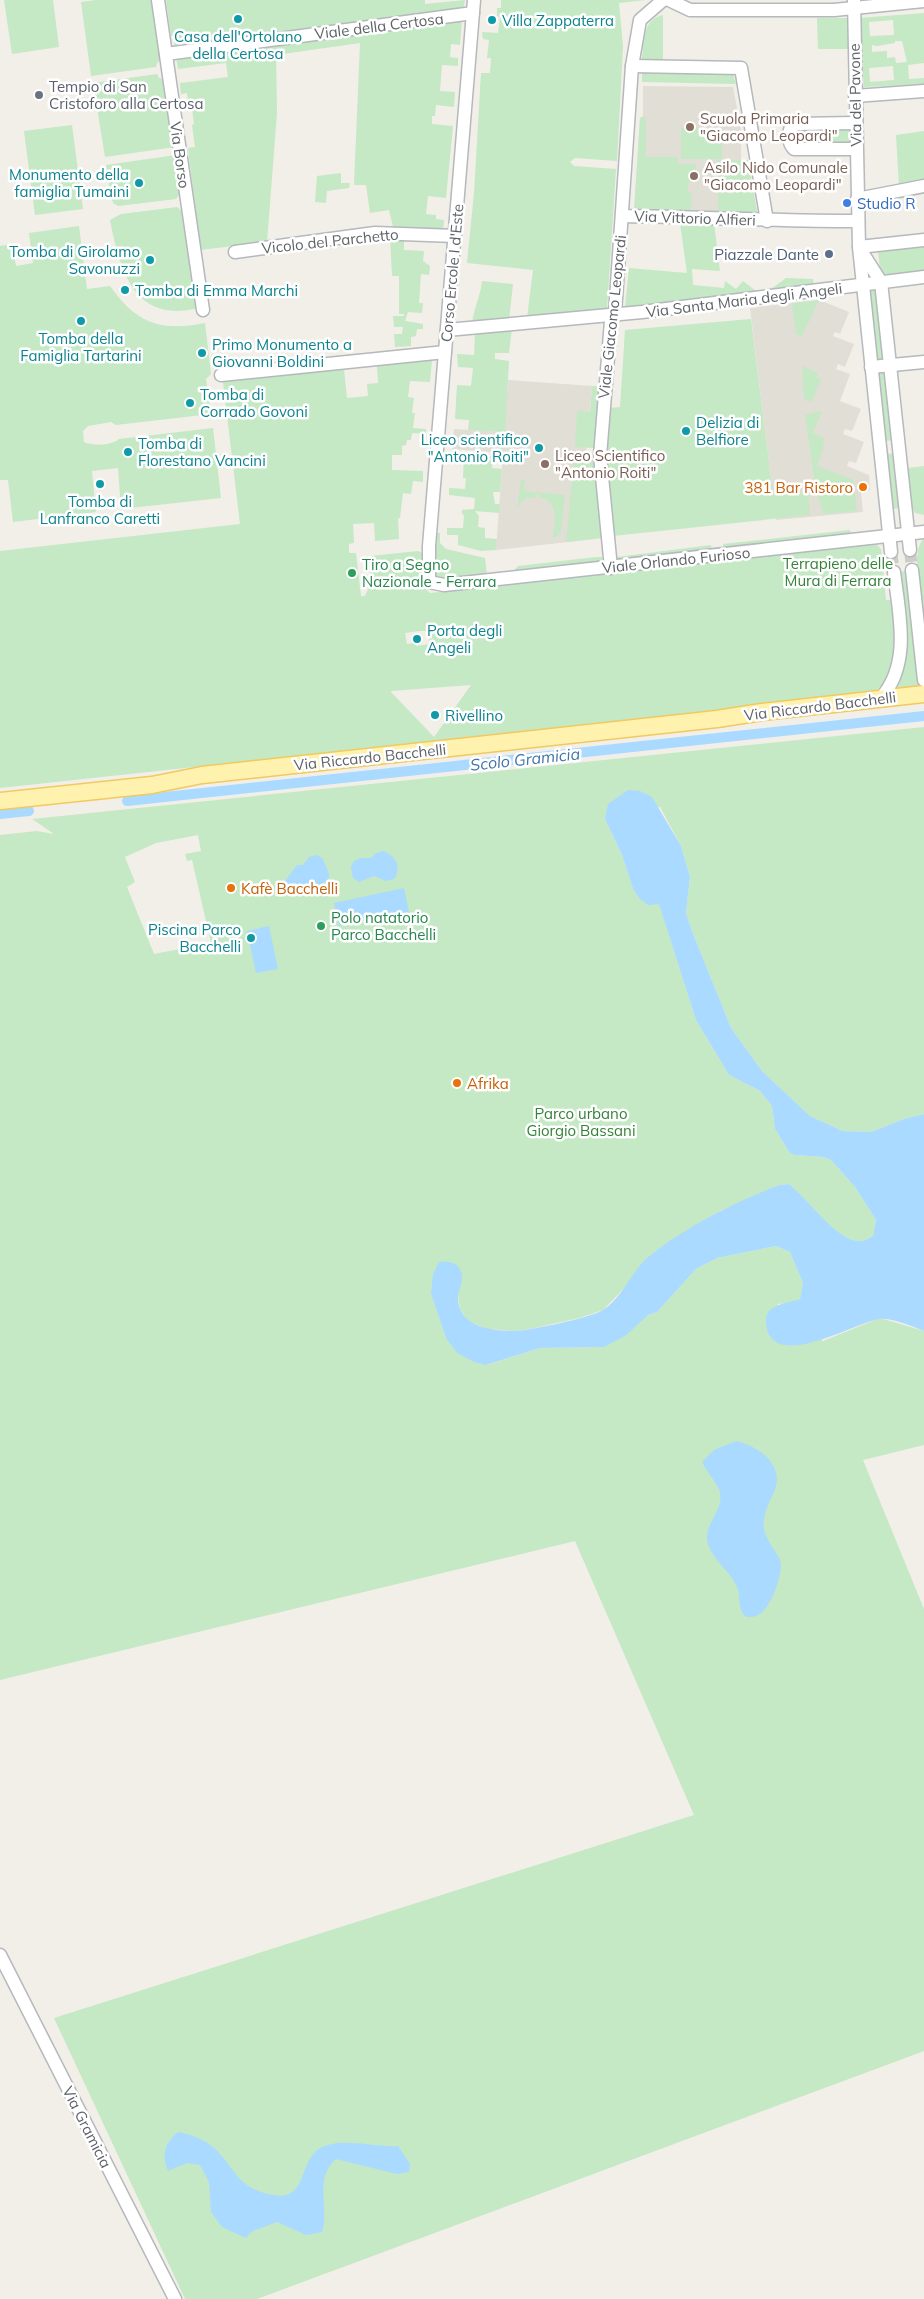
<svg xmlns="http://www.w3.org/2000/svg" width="924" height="2299" font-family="Mulish,sans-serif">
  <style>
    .education { fill: #e1ded6 }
    .green { fill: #c5e8c5; fill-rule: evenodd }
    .water { fill: #aadaff }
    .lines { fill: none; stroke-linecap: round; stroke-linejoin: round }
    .canal { stroke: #aadaff; stroke-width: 10 }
    .minor-tunnel { stroke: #ccccc8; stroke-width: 12; stroke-dasharray: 12 6; stroke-linecap: butt }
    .minor-casing { stroke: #b5b8bc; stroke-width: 15 }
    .major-casing { stroke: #f2c960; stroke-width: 19 }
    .minor { stroke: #fff; stroke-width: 12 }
    .major { stroke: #fff2af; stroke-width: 16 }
    .culture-dot { fill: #0f9aa8; stroke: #fff; stroke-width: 2 }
    .worship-dot { fill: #6b7280; stroke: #fff; stroke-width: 2 }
    .education-dot { fill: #8d6e63; stroke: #fff; stroke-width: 2 }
    .shop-dot { fill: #3f7fe0; stroke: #fff; stroke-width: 2 }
    .service-dot { fill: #5c6f8a; stroke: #fff; stroke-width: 2 }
    .food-dot { fill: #e8710a; stroke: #fff; stroke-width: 2 }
    .leisure-dot { fill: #2e9e5b; stroke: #fff; stroke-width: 2 }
    .labels { text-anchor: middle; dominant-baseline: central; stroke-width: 5; stroke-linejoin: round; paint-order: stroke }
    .culture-label { font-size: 15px; fill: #0d838f; stroke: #fff; text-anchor: start }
    .street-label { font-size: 15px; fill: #5f6368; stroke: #fff }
    .worship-label { font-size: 15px; fill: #5b616d; stroke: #fff; text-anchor: start }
    .education-label { font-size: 15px; fill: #785e54; stroke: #fff; text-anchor: start }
    .shop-label { font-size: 15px; fill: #366cbe; stroke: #fff; text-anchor: start }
    .service-label { font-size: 15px; fill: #4e5e75; stroke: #fff; text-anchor: end }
    .food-label { font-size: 15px; fill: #c56008; stroke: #fff; text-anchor: start }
    .park-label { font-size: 15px; fill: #348238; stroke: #fff }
    .leisure-label { font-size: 15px; fill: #27864d; stroke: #fff; text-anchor: start }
    .water-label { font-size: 16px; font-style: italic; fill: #4174aa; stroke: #fff }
  </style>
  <rect width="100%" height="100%" fill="#f1efe8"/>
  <g class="education">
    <path d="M 643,86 L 733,87 L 741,130 L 741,160 L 748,160 L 757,212 L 634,211 L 640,118 L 643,116 Z"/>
    <path d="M 819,300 L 849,312 L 840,334 L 835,332 L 833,336 L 854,344 L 845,367 L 838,364 L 836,369 L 850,374 L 840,401 L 861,409 L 852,431 L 845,429 L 843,434 L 864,442 L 856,463 L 849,461 L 847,466 L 869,475 L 870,490 L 861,492 L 863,512 L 776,520 L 750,308 Z"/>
    <path d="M 508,380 L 592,386 L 586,455 L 595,539 L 496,550 L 503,453 L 452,449 L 454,429 L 504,432 Z"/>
  </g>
  <g class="green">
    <path d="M 4,0 L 53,0 L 59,47 L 12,54 Z"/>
    <path d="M 96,0 L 154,0 L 162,59 L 157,63 L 156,67 L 91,76 L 81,2 Z"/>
    <path d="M 166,0 L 425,0 L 425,4 L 465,0 L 463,11 L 175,49 L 173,36 L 171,36 Z"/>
    <path d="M 501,0 L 646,0 L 619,3 L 623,46 L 617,161 L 575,158 L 570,162 L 574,166 L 616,169 L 607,309 L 527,318 L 533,270 L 467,263 L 474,193 L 481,73 L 490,73 L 491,58 L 487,58 L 489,40 L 483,39 L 482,32 L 498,33 L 500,17 L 497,16 L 497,8 L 501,8 Z"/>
    <path d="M 924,13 L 924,63 L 908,65 L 909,79 L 924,78 L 924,84 L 864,87 L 859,18 ZM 893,20 L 894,35 L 870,36 L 869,22 ZM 895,41 L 902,41 L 907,62 L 896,63 L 895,57 L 887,58 L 887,51 L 872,52 L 872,45 L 877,46 L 895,43 ZM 893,66 L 894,80 L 870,82 L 869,68 Z"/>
    <path d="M 663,15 L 663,59 L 642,59 C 644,41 642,20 663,15 Z"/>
    <path d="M 817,18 L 850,18 L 851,49 L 818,49 Z"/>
    <path d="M 462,19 L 460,45 L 451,44 L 450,57 L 458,58 L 458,66 L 442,65 L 440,91 L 455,92 L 454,107 L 436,105 L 435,116 L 432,116 L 432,124 L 453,126 L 446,198 L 428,196 L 426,214 L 436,215 L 436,219 L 444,220 L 443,230 L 393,227 L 389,210 L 370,213 L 366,185 L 354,185 L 360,43 L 276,55 L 277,113 L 267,242 L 200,250 L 188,148 L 195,147 L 192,125 L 194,124 L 192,108 L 189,108 L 187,93 L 181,94 L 180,83 L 228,77 L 226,63 L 178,69 L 176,56 Z"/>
    <path d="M 642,73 L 733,74 L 736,84 L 642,82 Z"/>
    <path d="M 157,74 L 159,78 L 165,80 L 175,147 L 105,157 L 93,83 Z"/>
    <path d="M 643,117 L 646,118 L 646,157 L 678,157 L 678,164 L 696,164 L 695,182 L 688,182 L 688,192 L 691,192 L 691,212 L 634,211 L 640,118 Z"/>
    <path d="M 72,125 L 83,209 L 35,215 L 24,131 Z"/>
    <path d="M 681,128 L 722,129 L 722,159 L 681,159 Z"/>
    <path d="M 849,129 L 849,144 L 797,145 L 796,130 Z"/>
    <path d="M 924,131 L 924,181 L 899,186 L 896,135 Z"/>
    <path d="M 176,155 L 181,192 L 176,199 L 119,206 L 114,204 L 111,198 L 106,165 Z"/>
    <path d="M 718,160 L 748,160 L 757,212 L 718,212 L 718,193 L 735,193 L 735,184 L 718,183 Z"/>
    <path d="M 341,173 L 341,183 L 350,183 L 349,188 L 327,191 L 326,203 L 315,202 L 317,176 Z"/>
    <path d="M 177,207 L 183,212 L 198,308 C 134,324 120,271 110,220 L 121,214 Z"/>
    <path d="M 680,223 L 714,223 L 720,271 L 692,269 L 693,285 L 724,288 L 725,281 L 736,289 L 743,281 L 756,291 L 771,289 L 786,278 L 813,279 L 814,286 L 625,307 L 629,268 L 687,273 Z"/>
    <path d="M 79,226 L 87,289 L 110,286 C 136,323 160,332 205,323 L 211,374 L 206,379 L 211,414 L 116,425 L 111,422 L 88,426 L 83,431 L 84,442 C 93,446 111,446 119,439 L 213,428 L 221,498 L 121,509 L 118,468 L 92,471 L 96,512 L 13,522 L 8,480 L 0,480 L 0,246 L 12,244 L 16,266 L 33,263 L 29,233 Z"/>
    <path d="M 390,237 L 404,238 L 404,250 L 424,251 L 423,261 L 430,266 L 429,275 L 421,274 L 419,303 L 423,303 L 422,313 L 408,312 L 405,321 L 423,324 L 423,329 L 417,329 L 416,336 L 411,337 L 411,346 L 395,347 L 394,334 L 402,334 L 403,327 L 394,327 L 393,316 L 404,316 L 404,314 L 399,314 L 399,276 L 392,276 Z"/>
    <path d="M 924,246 L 924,273 L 881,278 L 878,251 Z"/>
    <path d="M 482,281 L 513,284 L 509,320 L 472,324 C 474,306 480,299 482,281 Z"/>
    <path d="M 878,287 L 886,360 L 875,362 L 866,288 Z"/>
    <path d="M 819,300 L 802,336 L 796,334 L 792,303 Z"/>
    <path d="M 751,319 L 773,495 L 808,492 L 810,515 L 613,536 L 607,460 L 609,408 L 620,407 L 625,330 Z"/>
    <path d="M 512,328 L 509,353 L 495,353 L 495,359 L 509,361 L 505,432 L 468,430 L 469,420 L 455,419 L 457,385 L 471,386 L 473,368 L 458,367 L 457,354 L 474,355 L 475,332 Z"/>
    <path d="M 432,360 L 430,382 L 410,381 L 408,397 L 414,398 L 412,413 L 415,413 L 413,428 L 426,429 L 426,434 L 412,433 L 411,440 L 407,440 L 406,445 L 402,446 L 402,455 L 392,455 L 392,470 L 423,471 L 423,482 L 413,481 L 411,494 L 403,493 L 400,518 L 398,518 L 399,539 L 375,541 L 374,523 L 353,524 L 354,543 L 349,544 L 349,553 L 356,553 L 361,596 L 365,596 L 369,587 L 383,589 L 422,585 L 430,593 L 876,544 L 881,549 L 886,600 L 892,600 L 896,645 L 894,656 L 884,684 L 875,691 L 862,695 L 0,788 L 0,551 L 240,524 L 223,382 L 344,369 L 347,398 L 368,396 L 367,384 L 378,383 L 377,366 ZM 419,631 L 428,631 L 430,644 L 416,646 L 415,643 L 407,644 L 405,633 ZM 471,685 L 434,737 L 391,692 L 391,691 Z"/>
    <path d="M 802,366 L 818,373 L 816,377 L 821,379 L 812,402 L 804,399 Z"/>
    <path d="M 887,370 L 895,440 L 884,441 L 876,371 Z"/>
    <path d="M 592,386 L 599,386 L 594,448 L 575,447 L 577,411 L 590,412 Z"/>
    <path d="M 822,411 L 813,433 L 824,438 L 822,442 L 825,443 L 817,466 L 853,480 L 857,511 L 823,514 L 815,485 L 805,415 Z"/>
    <path d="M 896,453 L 901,508 L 891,509 L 885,454 Z"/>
    <path d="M 464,454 L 493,456 L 492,468 L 502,469 L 500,492 L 493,492 L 495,504 L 500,504 L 499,513 L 475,511 L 479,516 L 478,527 L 485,528 L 485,538 L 497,539 L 496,550 L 481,551 L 458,545 L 458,535 L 447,535 L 447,528 L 463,528 L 464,515 L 462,514 L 462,510 L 474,509 L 475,498 L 449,495 L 449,488 L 465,489 L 466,478 L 463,478 Z"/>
    <path d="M 574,459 L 594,460 L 602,538 L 566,542 Z"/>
    <path d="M 924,466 L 924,515 L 915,513 L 911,506 L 908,468 Z"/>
    <path d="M 521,480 L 525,480 L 524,491 L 565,495 L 561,531 L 555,538 L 553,538 C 554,523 560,499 539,498 L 539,495 L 535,494 L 535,498 C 524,497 522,500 517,509 Z"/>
    <path d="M 850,530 L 851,535 L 724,549 L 723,544 Z"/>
    <path d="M 436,533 L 440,533 L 440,543 L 446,549 L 485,558 L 487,575 L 447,579 L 435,577 L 432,568 Z"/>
    <path d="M 924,539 L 924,641 C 922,623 909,548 924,539 Z"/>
    <path d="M 711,545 L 712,551 L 618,560 L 617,557 Z"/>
    <path d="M 418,551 L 422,553 L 422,578 L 418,580 C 401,582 359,589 371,556 Z"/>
    <path d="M 596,557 L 602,557 L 603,562 L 516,571 L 515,569 L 518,566 Z"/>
    <path d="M 906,571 L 919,687 L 897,691 L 907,644 L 901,572 Z"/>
    <path d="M 924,727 L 924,1114 L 904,1119 L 871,1132 L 843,1131 L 810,1116 L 762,1071 L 731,1028 L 692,931 L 686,913 L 690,877 L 681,846 L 660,807 L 605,819 L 622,855 L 633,889 L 639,898 L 659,903 L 696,1020 L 729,1075 L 760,1091 L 772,1106 L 775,1129 L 789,1152 L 794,1155 L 823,1157 L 831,1160 L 855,1187 L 876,1220 L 873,1236 C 868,1238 863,1242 858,1241 C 836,1240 806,1198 789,1184 L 780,1185 L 720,1211 L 673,1241 L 646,1259 L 629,1283 L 603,1310 L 579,1318 L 530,1329 L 515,1331 L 487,1329 L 468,1321 L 460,1309 L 458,1296 L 462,1277 L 431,1294 L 446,1338 L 487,1365 L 540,1348 L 604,1347 L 648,1315 L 657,1312 L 696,1269 L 717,1258 L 776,1246 L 790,1252 L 803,1283 L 800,1299 L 790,1303 L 777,1304 L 823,1341 L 880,1318 L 924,1331 L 924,1445 L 863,1460 L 924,1609 L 924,2051 L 257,2299 L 185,2299 L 54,2018 L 694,1815 L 575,1541 L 0,1680 L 0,835 L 37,831 L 54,834 L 32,819 ZM 198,835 L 201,851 L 185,854 L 187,861 L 192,860 L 211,943 L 154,954 L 127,887 L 135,882 L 125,857 L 156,843 Z"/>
  </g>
  <g class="water">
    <path d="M 628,790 L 640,791 L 652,797 L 681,846 L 690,877 L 686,913 L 692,931 L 731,1028 L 762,1071 L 810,1116 L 843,1131 L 871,1132 L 904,1119 L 924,1114 L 924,1331 C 914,1327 890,1317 879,1319 C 856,1322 769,1375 766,1322 C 765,1303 788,1304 800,1299 L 803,1283 L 790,1252 L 776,1246 L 717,1258 L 696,1269 L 657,1312 L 648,1315 L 625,1336 L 604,1347 L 540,1348 L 486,1365 L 474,1362 L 457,1353 L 446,1338 L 431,1294 L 433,1274 L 439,1262 C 450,1261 462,1263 462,1278 C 462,1284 459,1290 458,1296 C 457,1327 491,1331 515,1331 C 531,1330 590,1318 603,1310 C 622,1298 632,1271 647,1258 C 683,1228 736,1201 780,1185 L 789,1184 C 806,1197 836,1240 858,1241 C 863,1242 869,1238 873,1236 L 876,1220 L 855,1187 L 831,1160 L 823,1157 L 794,1155 L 789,1152 L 775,1129 L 772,1106 L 760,1091 L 729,1075 L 696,1020 L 659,904 L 648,905 L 639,898 L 633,889 L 622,855 L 605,819 L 608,804 Z"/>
    <path d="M 383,851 C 396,855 402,868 394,879 L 386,881 L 374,876 L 359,882 L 353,878 L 351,867 L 354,861 L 361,858 L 371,858 L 376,853 Z"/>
    <path d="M 317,855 L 323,859 C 328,873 336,881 317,885 L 315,889 L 307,890 L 302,896 L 296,896 L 285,886 L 285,881 L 297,865 L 303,865 L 309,857 Z"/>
    <path d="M 404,888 L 409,912 L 339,926 L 334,903 Z"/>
    <path d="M 269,926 L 278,969 L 256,973 L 247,931 Z"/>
    <path d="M 736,1441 C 757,1446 784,1463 775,1489 C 770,1502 762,1514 764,1529 C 766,1541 776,1550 780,1560 C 784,1573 771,1606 761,1613 C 756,1617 752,1617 746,1617 C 736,1607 742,1597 736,1585 C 729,1570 713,1560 708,1544 C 702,1525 724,1512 720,1492 C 717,1482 707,1473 702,1462 L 714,1450 Z"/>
    <path d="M 178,2132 C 189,2134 200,2138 209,2144 C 235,2163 233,2188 273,2195 C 307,2202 299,2161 319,2149 C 340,2136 374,2148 398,2146 L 410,2164 L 409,2172 L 397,2174 L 336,2159 C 313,2179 330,2208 322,2232 L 306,2235 L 277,2222 L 251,2232 L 246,2238 L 222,2227 L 211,2212 L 209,2182 L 200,2165 L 187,2163 L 168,2171 C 161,2154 165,2143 178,2132 Z"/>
  </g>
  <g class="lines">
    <g class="canal">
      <path d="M 127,801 L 924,716"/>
      <path d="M 0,814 L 29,811"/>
    </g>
    <g class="minor-tunnel">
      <path d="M 910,550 L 912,570"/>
      <path d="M 891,552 L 894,572"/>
    </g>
    <defs>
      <g id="minor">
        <path d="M 158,0 L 203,310"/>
        <path d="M 474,0 L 429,546 L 429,582 L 444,585 L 924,532"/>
        <path d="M 669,0 L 690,10 L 834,10 L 924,1"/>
        <path d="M 854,0 L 859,247 L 891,552"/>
        <path d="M 166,54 L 473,13"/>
        <path d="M 632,66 L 741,68 L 767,221"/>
        <path d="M 855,96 L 924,91"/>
        <path d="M 855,123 L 796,124 L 791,127 C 788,134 788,143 794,149 L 856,149"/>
        <path d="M 857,199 L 924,186"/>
        <path d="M 622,216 C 701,217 779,221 857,221"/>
        <path d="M 859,247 L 924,240"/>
        <path d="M 860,249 L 881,282 L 910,550"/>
        <path d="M 235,252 L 375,233 L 455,236"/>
        <path d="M 447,330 L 642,312 L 924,277"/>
        <path d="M 871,367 L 924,362"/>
        <path d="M 221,375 L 445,352"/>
        <path d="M 611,568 L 600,456 L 611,321 L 615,313 L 632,66 L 640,20 L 663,0"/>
        <path d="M 912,570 L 924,680"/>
        <path d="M 880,699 C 912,664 899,614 894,572"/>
        <path d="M 0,1955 L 175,2299"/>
      </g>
      <path id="major" d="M 0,801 L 152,785 L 202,775 L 717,719 L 762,712 L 924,694"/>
    </defs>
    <use href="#minor" class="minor-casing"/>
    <use href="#major" class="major-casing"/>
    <use href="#minor" class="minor"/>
    <use href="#major" class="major"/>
  </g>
  <g class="culture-dot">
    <circle cx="238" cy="19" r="5"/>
    <circle cx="492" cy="20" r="5"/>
    <circle cx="139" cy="183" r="5"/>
    <circle cx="150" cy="260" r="5"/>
    <circle cx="125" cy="290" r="5"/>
    <circle cx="81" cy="321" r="5"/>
    <circle cx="202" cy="353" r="5"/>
    <circle cx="190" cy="403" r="5"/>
    <circle cx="686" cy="431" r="5"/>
    <circle cx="539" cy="448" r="5"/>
    <circle cx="128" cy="452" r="5"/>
    <circle cx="100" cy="484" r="5"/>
    <circle cx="417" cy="639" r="5"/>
    <circle cx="435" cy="715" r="5"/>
    <circle cx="251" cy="938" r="5"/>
  </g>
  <circle class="worship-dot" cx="39" cy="95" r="5"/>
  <g class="education-dot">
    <circle cx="690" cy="127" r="5"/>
    <circle cx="694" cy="176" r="5"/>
    <circle cx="545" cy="464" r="5"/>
  </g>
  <circle class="shop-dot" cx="847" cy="203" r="5"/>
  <circle class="service-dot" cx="829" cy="254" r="5"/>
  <g class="food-dot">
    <circle cx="863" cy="487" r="5"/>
    <circle cx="231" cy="888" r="5"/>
    <circle cx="457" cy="1083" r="5"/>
  </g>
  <g class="leisure-dot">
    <circle cx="352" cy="573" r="5"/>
    <circle cx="321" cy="926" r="5"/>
  </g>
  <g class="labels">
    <g class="culture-label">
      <text x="502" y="20">Villa Zappaterra</text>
      <text x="238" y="36" text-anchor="middle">Casa dell'Ortolano<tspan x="238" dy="17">della Certosa</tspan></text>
      <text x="129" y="174" text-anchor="end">Monumento della<tspan x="129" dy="17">famiglia Tumaini</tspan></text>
      <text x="140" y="251" text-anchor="end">Tomba di Girolamo<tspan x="140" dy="17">Savonuzzi</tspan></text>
      <text x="135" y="290">Tomba di Emma Marchi</text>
      <text x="81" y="338" text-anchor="middle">Tomba della<tspan x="81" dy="17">Famiglia Tartarini</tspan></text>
      <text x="212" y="344">Primo Monumento a<tspan x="212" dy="17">Giovanni Boldini</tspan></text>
      <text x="200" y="394">Tomba di<tspan x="200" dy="17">Corrado Govoni</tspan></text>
      <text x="696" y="422">Delizia di<tspan x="696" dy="17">Belfiore</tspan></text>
      <text x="529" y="439" text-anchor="end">Liceo scientifico<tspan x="529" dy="17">"Antonio Roiti"</tspan></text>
      <text x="138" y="443">Tomba di<tspan x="138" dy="17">Florestano Vancini</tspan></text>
      <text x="100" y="501" text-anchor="middle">Tomba di<tspan x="100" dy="17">Lanfranco Caretti</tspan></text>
      <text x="427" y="630">Porta degli<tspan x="427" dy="17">Angeli</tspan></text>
      <text x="445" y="715">Rivellino</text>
      <text x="241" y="929" text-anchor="end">Piscina Parco<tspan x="241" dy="17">Bacchelli</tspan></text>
    </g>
    <g class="street-label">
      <text transform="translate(379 26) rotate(-7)">Viale della Certosa</text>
      <text transform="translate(855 95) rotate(-91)">Via del Pavone</text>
      <text transform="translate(180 155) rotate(82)">Via Borso</text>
      <text transform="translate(695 218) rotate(2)">Via Vittorio Alfieri</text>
      <text transform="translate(330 241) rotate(-6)">Vicolo del Parchetto</text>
      <text transform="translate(452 273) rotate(-85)">Corso Ercole I d'Este</text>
      <text transform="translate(744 300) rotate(-7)">Via Santa Maria degli Angeli</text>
      <text transform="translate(612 317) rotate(-84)">Viale Giacomo Leopardi</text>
      <text transform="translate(676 560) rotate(-6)">Viale Orlando Furioso</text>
      <text transform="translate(820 706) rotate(-7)">Via Riccardo Bacchelli</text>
      <text transform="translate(370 757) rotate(-6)">Via Riccardo Bacchelli</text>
      <text transform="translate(87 2127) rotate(63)">Via Gramicia</text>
    </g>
    <g class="worship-label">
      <text x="49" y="86">Tempio di San<tspan x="49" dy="17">Cristoforo alla Certosa</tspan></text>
    </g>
    <g class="education-label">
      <text x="700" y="118">Scuola Primaria<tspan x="700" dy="17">"Giacomo Leopardi"</tspan></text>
      <text x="704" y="167">Asilo Nido Comunale<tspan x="704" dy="17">"Giacomo Leopardi"</tspan></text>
      <text x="555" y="455">Liceo Scientifico<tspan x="555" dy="17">"Antonio Roiti"</tspan></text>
    </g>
    <g class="shop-label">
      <text x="857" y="203">Studio R</text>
    </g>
    <g class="service-label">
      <text x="819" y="254">Piazzale Dante</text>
    </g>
    <g class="food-label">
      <text x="853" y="487" text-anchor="end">381 Bar Ristoro</text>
      <text x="241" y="888">Kafè Bacchelli</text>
      <text x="467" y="1083">Afrika</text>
    </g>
    <g class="park-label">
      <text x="838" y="563">Terrapieno delle<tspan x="838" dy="17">Mura di Ferrara</tspan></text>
      <text x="581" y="1113">Parco urbano<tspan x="581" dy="17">Giorgio Bassani</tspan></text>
    </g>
    <g class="leisure-label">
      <text x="362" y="564">Tiro a Segno<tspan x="362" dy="17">Nazionale - Ferrara</tspan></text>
      <text x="331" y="917">Polo natatorio<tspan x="331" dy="17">Parco Bacchelli</tspan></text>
    </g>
    <g class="water-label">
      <text transform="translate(525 759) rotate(-6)">Scolo Gramicia</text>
    </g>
  </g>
</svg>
